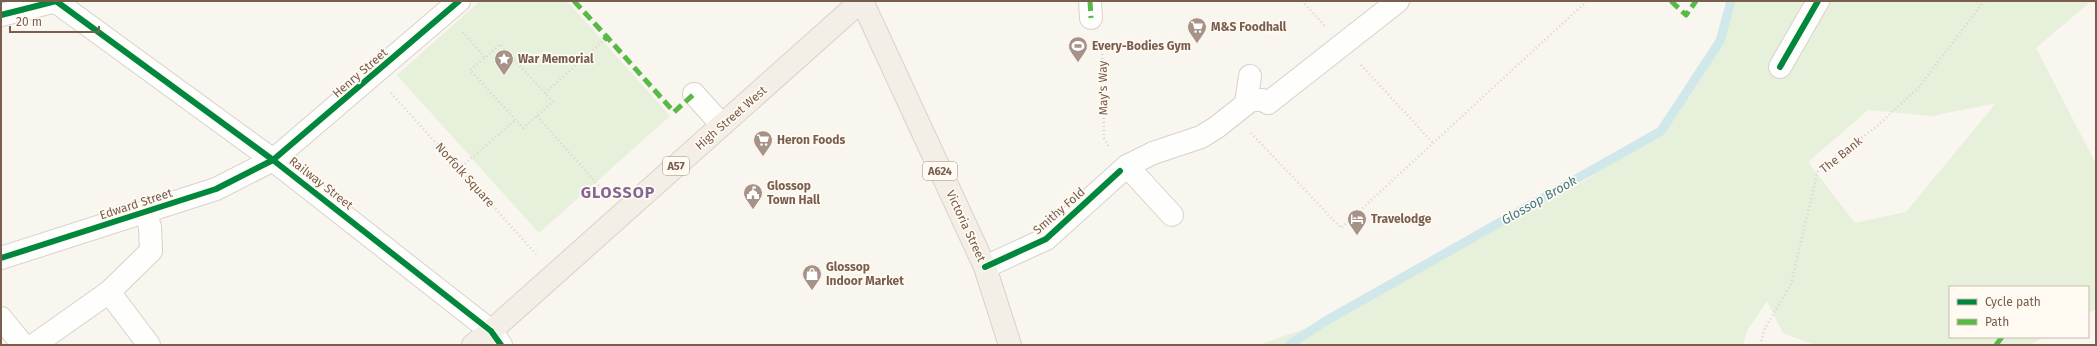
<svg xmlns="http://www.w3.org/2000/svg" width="2097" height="346" font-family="'Fira Sans',sans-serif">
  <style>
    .green { fill: #e6f0da; fill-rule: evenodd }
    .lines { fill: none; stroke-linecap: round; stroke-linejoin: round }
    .stream { stroke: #d0e8ea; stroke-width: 9 }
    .minor-casing { stroke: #d8d2cd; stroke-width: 24 }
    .major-casing { stroke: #dad1cc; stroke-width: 24 }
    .path { stroke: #dbd4d0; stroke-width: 2.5; stroke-dasharray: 1 3; stroke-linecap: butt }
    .minor { stroke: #fefefd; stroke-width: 22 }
    .major { stroke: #f3efe7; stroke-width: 22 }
    .quiet { stroke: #58b947; stroke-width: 5; stroke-dasharray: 10 5; stroke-linecap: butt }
    .cycleway-casing { stroke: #fffaf2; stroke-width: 8 }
    .cycleway { stroke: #00873e; stroke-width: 6 }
    .labels { text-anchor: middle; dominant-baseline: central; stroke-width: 3.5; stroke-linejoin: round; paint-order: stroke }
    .shield { fill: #fffaf2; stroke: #a18c7e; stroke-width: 1 }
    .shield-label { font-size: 11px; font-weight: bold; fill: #795d4d }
    .poi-label { font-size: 12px; font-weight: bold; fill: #795d4d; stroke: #fffaf2; text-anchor: start }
    .street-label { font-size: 12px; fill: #795d4d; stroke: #fffaf2 }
    .water-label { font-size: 13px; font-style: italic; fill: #437a85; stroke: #fffaf2 }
    .district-label { font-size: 16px; font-weight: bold; letter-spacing: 1px; fill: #856695; stroke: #fffaf2 }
  </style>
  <rect width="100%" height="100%" fill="#f9f5ef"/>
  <g class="green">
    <path d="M 480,1 L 567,1 L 670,116 L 539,233 L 397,75 Z"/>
    <path d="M 1731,1 L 2091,1 L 2036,48 L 2096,164 L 2096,309 L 2088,313 L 2088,287 L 1950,287 L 1950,337 L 2044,337 L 2030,345 L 1815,345 L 1783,333 L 1767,301 L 1747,331 L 1743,345 L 1259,345 L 1324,322 L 1586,180 L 1661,131 L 1720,41 ZM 1996,103 L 1906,212 L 1855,223 L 1808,162 L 1868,110 L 1932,116 Z"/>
  </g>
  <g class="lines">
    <path class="stream" d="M 1289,345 L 1324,322 L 1661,131 L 1720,41 L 1731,1"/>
    <defs>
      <g id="minor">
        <path d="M 55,1 L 273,160 L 491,331 L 501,345"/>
        <path d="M 1090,1 L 1091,18"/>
        <path d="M 1,15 L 56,1"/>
        <path d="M 1780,67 L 1818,1"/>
        <path d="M 694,94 L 722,125"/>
        <path d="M 1246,103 L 1250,76"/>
        <path d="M 1127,166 L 1172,215"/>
        <path d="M 1,258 L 216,189 L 273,160 L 459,1"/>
        <path d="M 985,267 L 1046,239 L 1127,166 L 1153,153 L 1201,137 L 1217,127 L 1251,100 L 1262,100 L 1268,103 L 1398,1"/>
        <path d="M 109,292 L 149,345"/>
        <path d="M 1,318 L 23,345"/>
        <path d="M 34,345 L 109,292 L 151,251 L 150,227 L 146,213"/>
      </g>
      <g id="major">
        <path d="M 862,1 L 985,267 L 1010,345"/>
        <path d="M 473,345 L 491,331 L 861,1"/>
      </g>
    </defs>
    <use href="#minor" class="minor-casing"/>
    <use href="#major" class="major-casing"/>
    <g class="path">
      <path d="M 1302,1 L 1325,26"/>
      <path d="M 463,32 L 485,58 L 500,44 L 553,102 L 523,128 L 470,70 L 485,58"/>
      <path d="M 1102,42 L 1104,138 L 1109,148"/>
      <path d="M 1361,65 L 1433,143"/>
      <path d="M 391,93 L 536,254"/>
      <path d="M 545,93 L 604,40"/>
      <path d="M 537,116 L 606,194"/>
      <path d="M 1251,133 L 1341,228 L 1587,1"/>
      <path d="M 459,169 L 515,120"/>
      <path d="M 1760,345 L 1765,328 L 1791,284 L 1818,170 L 1876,127 L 1919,87 L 1984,1"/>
    </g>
    <use href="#minor" class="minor"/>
    <use href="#major" class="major"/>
    <g class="quiet">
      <path d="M 574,1 L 607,37"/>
      <path d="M 1090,1 L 1091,18"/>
      <path d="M 1671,1 L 1686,15 L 1696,1"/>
      <path d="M 604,40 L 607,37 L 674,112 L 694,94"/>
      <path d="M 1996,345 L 2002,337"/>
    </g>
    <defs>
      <g id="cycleway">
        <path d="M 1,15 L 56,1 L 273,160 L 491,331 L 501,345"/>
        <path d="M 1780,67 L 1818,1"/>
        <path d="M 1,258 L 216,189 L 273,160 L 459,1"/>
        <path d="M 985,267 L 1046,239 L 1120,171"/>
      </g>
    </defs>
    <use href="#cycleway" class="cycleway-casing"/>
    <use href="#cycleway" class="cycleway"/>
  </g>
  <defs>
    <symbol id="supermarket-pin" viewBox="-11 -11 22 30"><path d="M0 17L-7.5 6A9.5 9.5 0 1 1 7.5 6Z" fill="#a69286" stroke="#fffaf2"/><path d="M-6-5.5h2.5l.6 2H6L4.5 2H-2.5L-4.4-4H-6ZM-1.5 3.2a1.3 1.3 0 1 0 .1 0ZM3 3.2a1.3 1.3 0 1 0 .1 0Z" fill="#fff"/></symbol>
    <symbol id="stadium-pin" viewBox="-11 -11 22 30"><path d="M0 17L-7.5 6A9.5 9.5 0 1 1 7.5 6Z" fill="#a69286" stroke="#fffaf2"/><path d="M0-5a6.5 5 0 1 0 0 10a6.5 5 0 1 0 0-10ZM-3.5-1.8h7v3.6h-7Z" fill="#fff"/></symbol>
    <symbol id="sight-pin" viewBox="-11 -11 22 30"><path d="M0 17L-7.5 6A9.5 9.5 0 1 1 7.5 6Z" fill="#a69286" stroke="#fffaf2"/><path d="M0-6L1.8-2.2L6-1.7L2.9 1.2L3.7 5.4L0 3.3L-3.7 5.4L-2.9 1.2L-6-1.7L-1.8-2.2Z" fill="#fff"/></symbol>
    <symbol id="civic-pin" viewBox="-11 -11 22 30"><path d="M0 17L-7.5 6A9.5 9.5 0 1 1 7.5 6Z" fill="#a69286" stroke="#fffaf2"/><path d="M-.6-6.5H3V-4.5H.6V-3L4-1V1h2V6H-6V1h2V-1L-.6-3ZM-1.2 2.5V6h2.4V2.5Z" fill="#fff"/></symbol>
    <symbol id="hotel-pin" viewBox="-11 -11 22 30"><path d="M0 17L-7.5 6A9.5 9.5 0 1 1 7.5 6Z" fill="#a69286" stroke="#fffaf2"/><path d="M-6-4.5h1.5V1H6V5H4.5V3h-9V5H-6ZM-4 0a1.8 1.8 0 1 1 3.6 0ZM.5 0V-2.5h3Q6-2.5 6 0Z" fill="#fff"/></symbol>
    <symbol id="shop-pin" viewBox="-11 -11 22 30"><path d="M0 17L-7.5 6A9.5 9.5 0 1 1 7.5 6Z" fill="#a69286" stroke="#fffaf2"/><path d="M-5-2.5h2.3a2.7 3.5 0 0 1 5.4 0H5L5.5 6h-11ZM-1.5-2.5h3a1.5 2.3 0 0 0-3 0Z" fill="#fff"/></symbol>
  </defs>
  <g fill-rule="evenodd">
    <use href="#supermarket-pin" x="1186" y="16" width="22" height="30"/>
    <use href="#stadium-pin" x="1067" y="35" width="22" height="30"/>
    <use href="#sight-pin" x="493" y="48" width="22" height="30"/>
    <use href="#supermarket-pin" x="752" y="129" width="22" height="30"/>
    <use href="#civic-pin" x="742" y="182" width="22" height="30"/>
    <use href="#hotel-pin" x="1346" y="208" width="22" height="30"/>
    <use href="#shop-pin" x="801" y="263" width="22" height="30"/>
  </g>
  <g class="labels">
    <g class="shield">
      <rect x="663" y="157" width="26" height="18" rx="3"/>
      <rect x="923" y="162" width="34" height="18" rx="3"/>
    </g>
    <g class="shield-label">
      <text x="676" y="166">A57</text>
      <text x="940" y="171">A624</text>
    </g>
    <g class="poi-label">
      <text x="1211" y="27">M&amp;S Foodhall</text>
      <text x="1092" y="46">Every-Bodies Gym</text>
      <text x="518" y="59">War Memorial</text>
      <text x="777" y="140">Heron Foods</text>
      <text x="767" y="186">Glossop<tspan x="767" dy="14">Town Hall</tspan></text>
      <text x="1371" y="219">Travelodge</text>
      <text x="826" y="267">Glossop<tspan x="826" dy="14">Indoor Market</tspan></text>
    </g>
    <g class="street-label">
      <text transform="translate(360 73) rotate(-41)">Henry Street</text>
      <text transform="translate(1103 88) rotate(-91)">May's Way</text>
      <text transform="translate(731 118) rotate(-41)">High Street West</text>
      <text transform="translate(1841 155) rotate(-39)">The Bank</text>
      <text transform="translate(465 175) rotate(48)">Norfolk Square</text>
      <text transform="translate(321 183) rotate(38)">Railway Street</text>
      <text transform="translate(136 204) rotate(-18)">Edward Street</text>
      <text transform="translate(1059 211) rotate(-41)">Smithy Fold</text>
      <text transform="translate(966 226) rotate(65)">Victoria Street</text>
    </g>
    <g class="water-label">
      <text transform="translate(1539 200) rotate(-30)">Glossop Brook</text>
    </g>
    <g class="district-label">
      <text x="618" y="192">GLOSSOP</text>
    </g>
  </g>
  <rect width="2097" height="346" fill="none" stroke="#795d4d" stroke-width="4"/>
  <rect x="1949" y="286" width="140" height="52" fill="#fffaf2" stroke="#c9bbb0"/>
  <rect x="1957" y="299" width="20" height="6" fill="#00873e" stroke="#c9bbb0"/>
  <text x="1985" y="306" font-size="12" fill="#795d4d">Cycle path</text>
  <rect x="1957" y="319" width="20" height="6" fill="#58b947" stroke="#c9bbb0"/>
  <text x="1985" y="326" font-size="12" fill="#795d4d">Path</text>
  <path d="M10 26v6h89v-6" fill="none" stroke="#795d4d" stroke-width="2"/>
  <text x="16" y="26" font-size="12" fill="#795d4d" stroke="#fffaf2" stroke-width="3" paint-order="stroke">20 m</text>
</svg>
